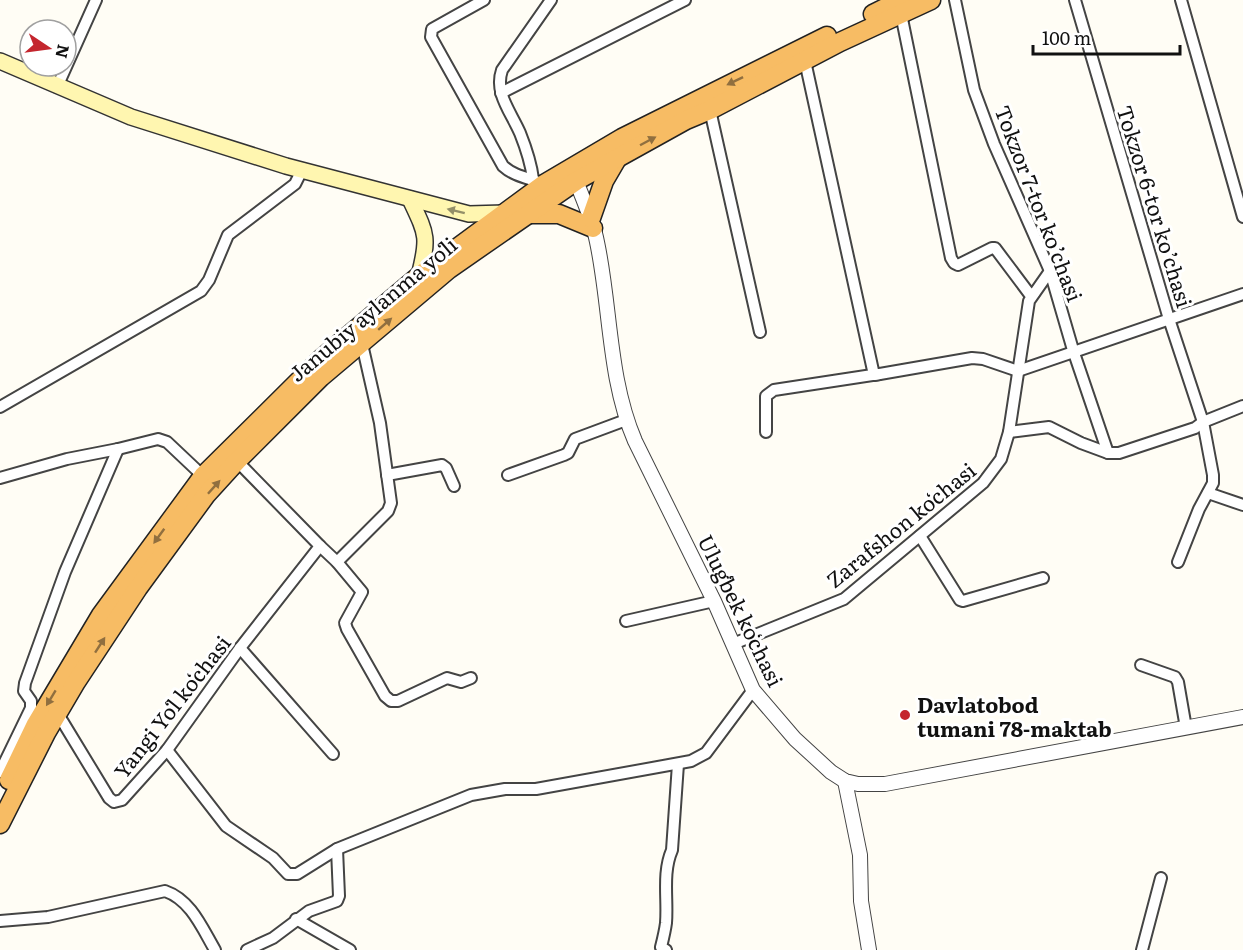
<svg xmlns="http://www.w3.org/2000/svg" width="1243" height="950" font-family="Literata,serif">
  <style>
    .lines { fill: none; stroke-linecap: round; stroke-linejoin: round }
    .minor-casing { stroke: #444; stroke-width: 14 }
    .tertiary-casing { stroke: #444; stroke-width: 16 }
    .secondary-casing { stroke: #333; stroke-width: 18 }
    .trunk-casing { stroke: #222; stroke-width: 21 }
    .minor { stroke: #fff; stroke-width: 10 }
    .tertiary { stroke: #fff; stroke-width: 14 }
    .secondary { stroke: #fff6b0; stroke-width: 15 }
    .trunk { stroke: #f7bc64; stroke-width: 18 }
    .oneway { fill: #906f3f }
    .oneway2 { fill: #948f68 }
    .poi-dot { fill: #c4262e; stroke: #fff; stroke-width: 2 }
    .labels { text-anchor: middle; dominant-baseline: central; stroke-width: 6; stroke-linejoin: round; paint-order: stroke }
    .street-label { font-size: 21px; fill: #111; stroke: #fff }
    .poi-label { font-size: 21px; font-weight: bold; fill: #111; stroke: #fff; text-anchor: start }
  </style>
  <rect width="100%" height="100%" fill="#fffdf5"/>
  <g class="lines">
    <defs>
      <g id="minor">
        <path d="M 484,0 L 432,29 L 431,37 L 503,166 C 515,177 530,178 544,184"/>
        <path d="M 955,0 L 974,90 L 994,144 L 1050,271 L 1073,350 L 1108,453"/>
        <path d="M 1075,0 L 1169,319 L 1203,422 L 1213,475 L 1213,483 L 1199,509 L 1178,562"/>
        <path d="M 1181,0 L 1243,217"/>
        <path d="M 901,14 L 951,258 L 954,263 L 958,265 L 992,248 L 995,248 L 1031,296 L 1034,293"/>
        <path d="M 805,61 L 874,375 L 972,358 L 983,359 L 1018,371 L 1243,294"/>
        <path d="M 57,87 L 96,0"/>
        <path d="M 501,93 L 685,0"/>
        <path d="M 710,110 L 760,332"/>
        <path d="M 533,179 C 531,163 526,148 520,133 C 511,112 494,93 502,70 L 551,0"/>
        <path d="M 0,407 L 201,291 L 209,280 L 228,235 L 295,184 L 302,170"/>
        <path d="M 766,432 L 766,396 L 774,390 L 879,374"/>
        <path d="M 1009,432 L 1049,427 L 1081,443 L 1108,453 L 1119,453 L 1195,428 L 1203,422 L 1243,406"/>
        <path d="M 387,475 L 442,465 L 446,468 L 454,486"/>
        <path d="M 508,475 L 564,455 L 568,453 L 575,439 L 626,420"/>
        <path d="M 0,478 L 67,459 L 118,449 L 158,439 L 167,442 L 203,476"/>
        <path d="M 1208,493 L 1243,505"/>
        <path d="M 920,536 L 960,600 L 963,601 L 1043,578"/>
        <path d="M 320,546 L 337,562 L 362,592 L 345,623 L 347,629 L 385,696 L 391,701 L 398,701 L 447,678 L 461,682 L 471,678"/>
        <path d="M 337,562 L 388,511 L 391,503 L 380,423 L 362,344"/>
        <path d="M 626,621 L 714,601"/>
        <path d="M 733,644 L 844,599 L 983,483 L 1001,459 L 1009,432 L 1029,301 L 1050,271"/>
        <path d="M 240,648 L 333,754"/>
        <path d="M 1141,665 L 1175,677 L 1178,682 L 1186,728"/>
        <path d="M 58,714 L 109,798 L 114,802 L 122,800 L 167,750 L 240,648 L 320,546 L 237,461"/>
        <path d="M 167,750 L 226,826 L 273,858 L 288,874 L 297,874 L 337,849 L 471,795 L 505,789 L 536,789 L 691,761 L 706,753 L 753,690"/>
        <path d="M 0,772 L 31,708 L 31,701 L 24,691 L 25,683 L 65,572 L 118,449"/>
        <path d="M 296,919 L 350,950"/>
        <path d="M 0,921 L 48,917 L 165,891 C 191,900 202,928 215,950"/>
        <path d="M 247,950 L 273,938 L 309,911 L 337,901 L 339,896 L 337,849"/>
        <path d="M 666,950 L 661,947 C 663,939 665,931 666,923 C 668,899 662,873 672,850 L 678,764"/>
        <path d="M 1142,950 L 1161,878"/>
      </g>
      <g id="tertiary">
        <path d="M 576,181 C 584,201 593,221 597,242 C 611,308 608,378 635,441 L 714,601 L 753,690 L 795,739 L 831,772 L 845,781 L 858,784 L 885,784 L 1243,717"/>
        <path d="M 845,781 L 860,855 L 861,901 L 869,950"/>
      </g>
      <g id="secondary">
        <path d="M 0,61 L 131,117 L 286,166 L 469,214 L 504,213"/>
        <path d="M 410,199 C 427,235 429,237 419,276"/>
      </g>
      <g id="trunk">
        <path d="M 873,14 L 901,0"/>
        <path d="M 528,214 L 559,214 L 593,228"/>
        <path d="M 591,218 L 604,181 L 618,157"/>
        <path d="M 9,780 L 36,724 L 101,615 L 203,476 L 321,359 L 419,276 L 544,184 L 622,138 L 827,36"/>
        <path d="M 0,824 L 46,733 L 76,682 L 138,588 L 206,495 L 237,461 L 321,377 L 449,269 L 576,181 L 686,120 L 710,110 L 840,42 L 931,0"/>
      </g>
    </defs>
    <use href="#minor" class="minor-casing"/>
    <use href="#tertiary" class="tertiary-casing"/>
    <use href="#secondary" class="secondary-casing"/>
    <use href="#trunk" class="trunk-casing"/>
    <use href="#minor" class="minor"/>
    <use href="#tertiary" class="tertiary"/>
    <use href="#secondary" class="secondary"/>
    <use href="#trunk" class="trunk"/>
  </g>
  <defs><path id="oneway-solid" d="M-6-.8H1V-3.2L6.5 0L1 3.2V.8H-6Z" transform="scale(1.5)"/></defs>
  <g class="oneway">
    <use href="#oneway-solid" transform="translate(735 81) rotate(154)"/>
    <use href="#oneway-solid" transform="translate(648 141) rotate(-28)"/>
    <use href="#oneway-solid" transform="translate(385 324) rotate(-41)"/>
    <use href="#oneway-solid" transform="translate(214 487) rotate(-48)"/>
    <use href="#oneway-solid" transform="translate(159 536) rotate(126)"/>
    <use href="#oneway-solid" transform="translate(100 645) rotate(-57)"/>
    <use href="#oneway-solid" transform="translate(51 698) rotate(121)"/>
  </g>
  <use class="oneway2" href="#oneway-solid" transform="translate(456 211) rotate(-166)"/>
  <circle class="poi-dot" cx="905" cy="715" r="6"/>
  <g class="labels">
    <g class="street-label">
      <text transform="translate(1040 203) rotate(69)">Tokzor 7-tor koʼchasi</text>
      <text transform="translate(1156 206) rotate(73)">Tokzor 6-tor koʼchasi</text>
      <text transform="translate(372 308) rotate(-40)">Janubiy aylanma yoʻli</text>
      <text transform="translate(900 524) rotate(-39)">Zarafshon koʻchasi</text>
      <text transform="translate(742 610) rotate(64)">Ulugʻbek koʻchasi</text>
      <text transform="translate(171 706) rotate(-52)">Yangi Yoʻl koʻchasi</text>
    </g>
    <g class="poi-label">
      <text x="917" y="703">Davlatobod<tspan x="917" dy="24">tumani 78-maktab</tspan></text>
    </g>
  </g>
  <g transform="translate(48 48) rotate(103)"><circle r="28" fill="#ffffff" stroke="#a0a0a0" stroke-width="1.5"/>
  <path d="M0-4.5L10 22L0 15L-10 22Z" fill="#c4262e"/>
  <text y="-9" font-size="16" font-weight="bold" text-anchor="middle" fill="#111111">N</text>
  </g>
  <path d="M1033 45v9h147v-9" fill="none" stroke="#111111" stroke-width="3"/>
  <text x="1042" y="45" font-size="18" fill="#111111" stroke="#ffffff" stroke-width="4.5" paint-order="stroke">100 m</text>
</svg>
